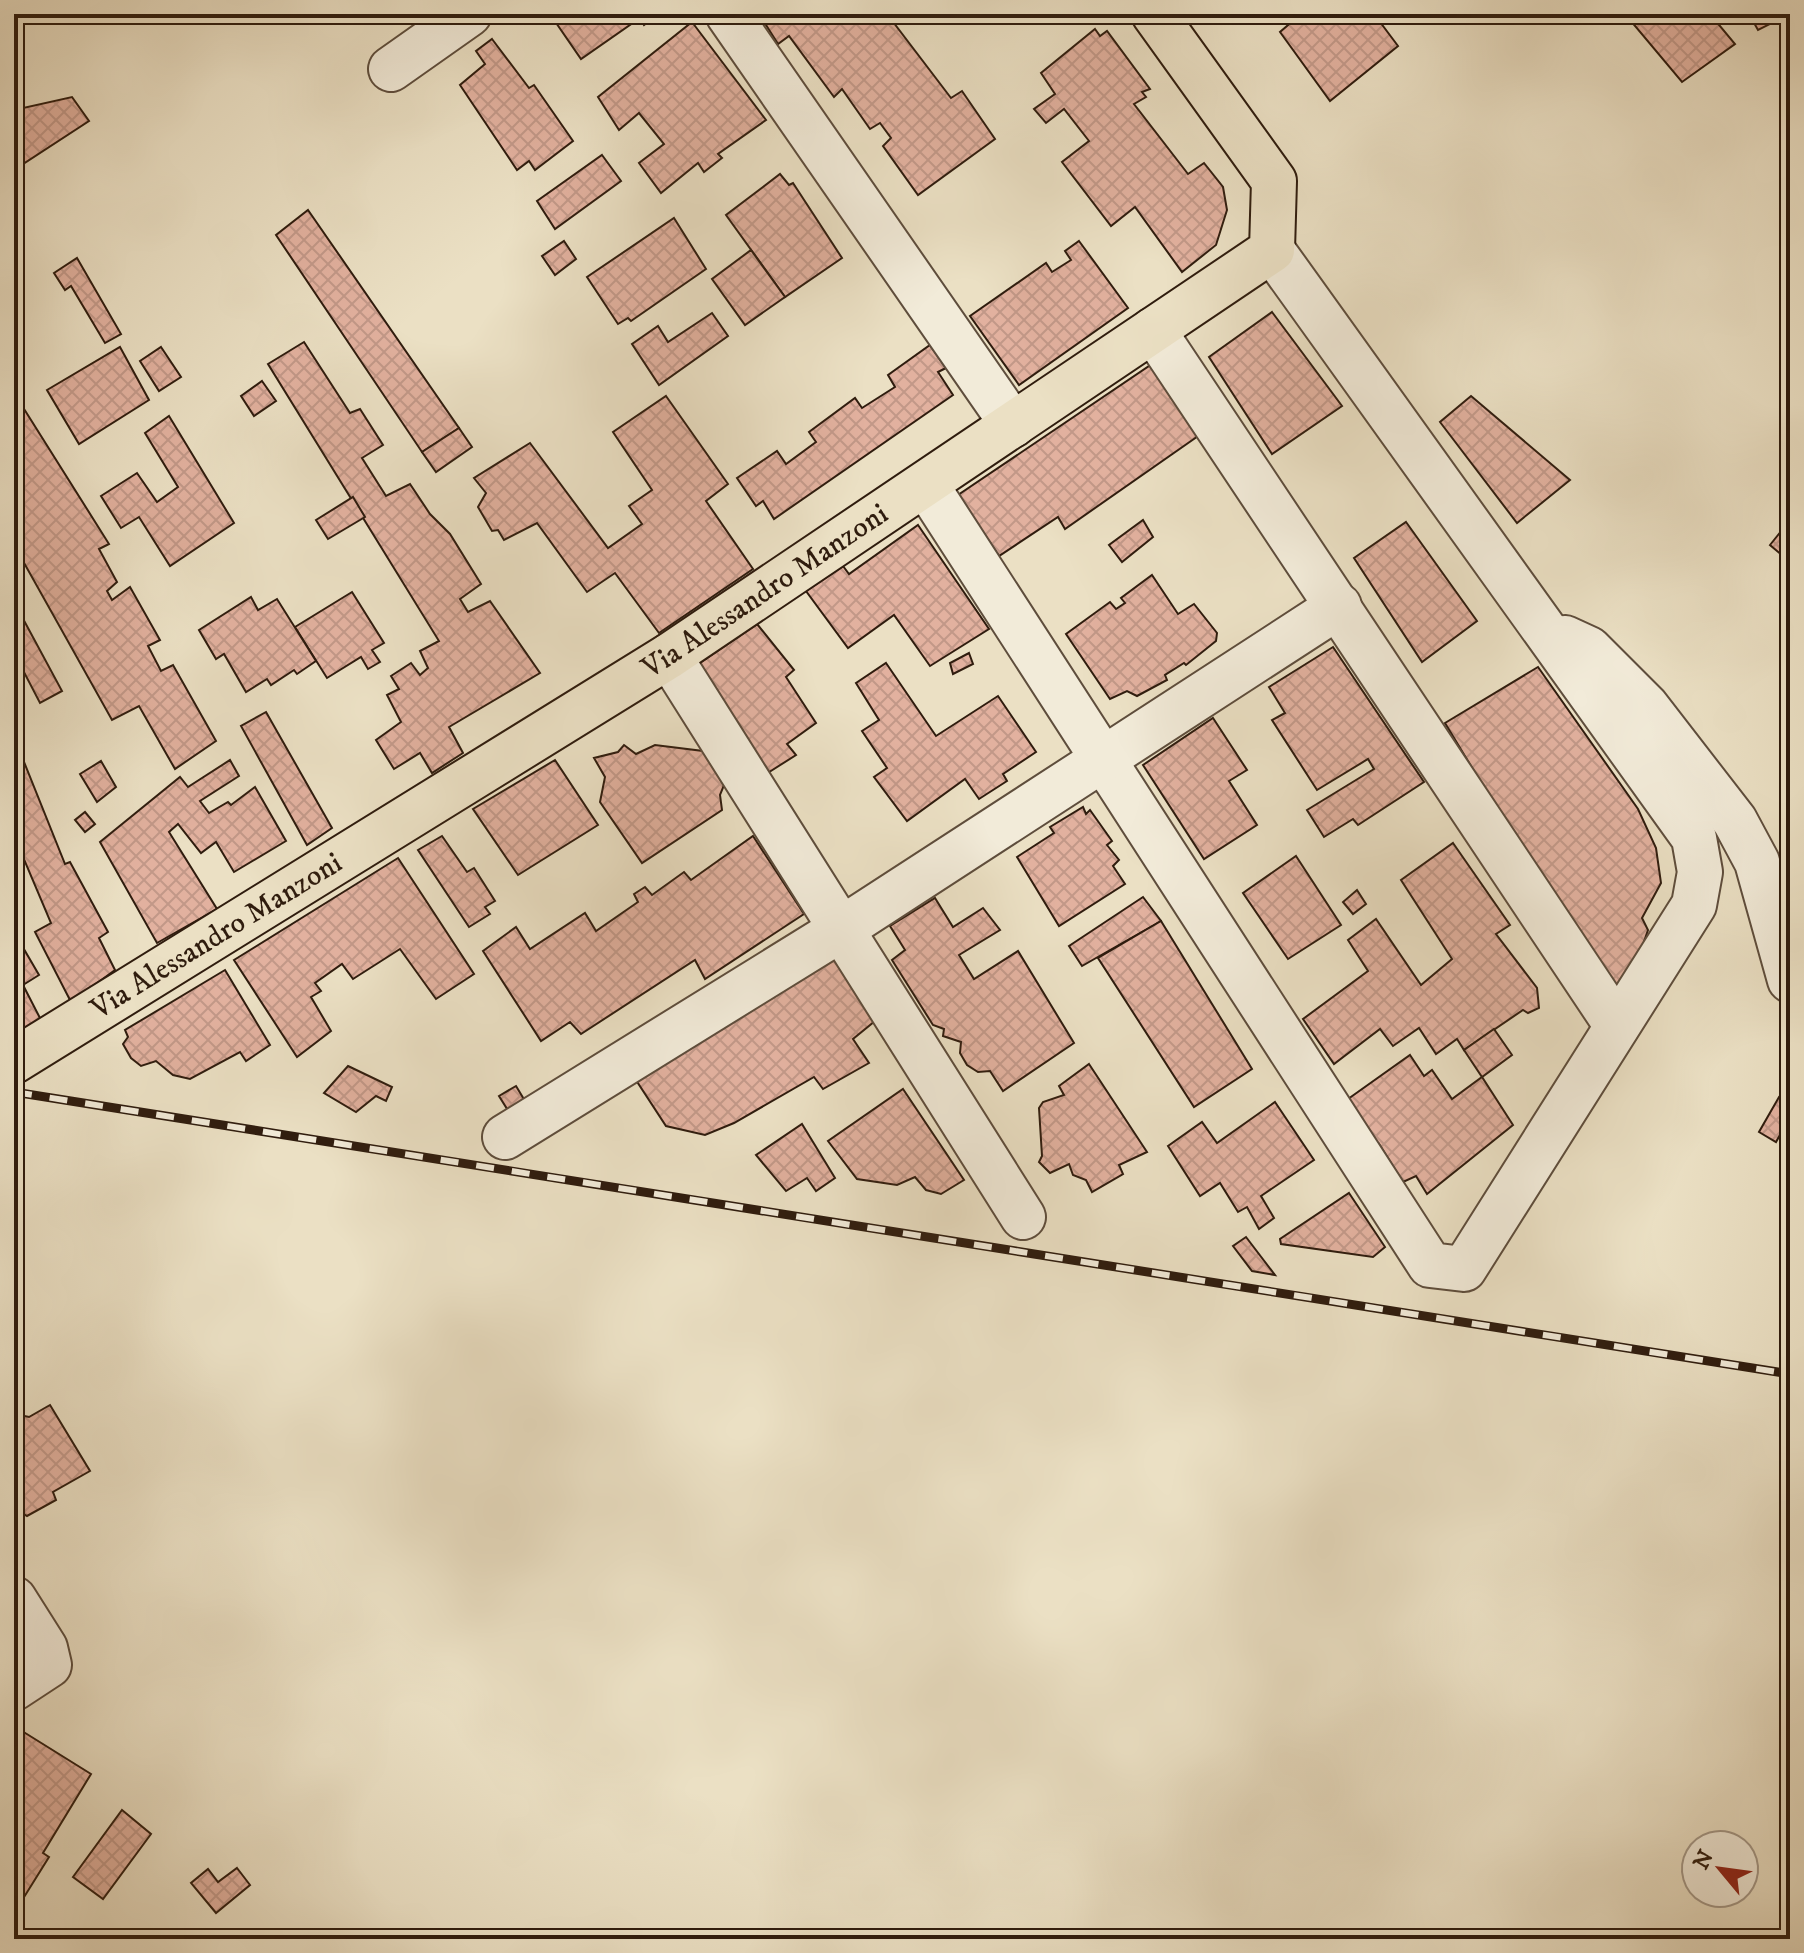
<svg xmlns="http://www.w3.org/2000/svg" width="1804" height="1953" font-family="'IM FELL DW Pica',serif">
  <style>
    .building { fill: url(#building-cross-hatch); stroke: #2f1c0e; stroke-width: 2 }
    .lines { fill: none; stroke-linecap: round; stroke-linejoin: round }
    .minor-casing { stroke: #5e4d3c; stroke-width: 48 }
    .major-casing { stroke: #2f1c0e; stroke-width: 48 }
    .minor { stroke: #f2ebd9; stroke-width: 44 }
    .major { stroke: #ebe0c4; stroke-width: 44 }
    .rail-casing { stroke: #2f1c0e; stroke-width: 9 }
    .rail { stroke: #f2ebd9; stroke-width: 6; stroke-dasharray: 18; stroke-linecap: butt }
    .labels { text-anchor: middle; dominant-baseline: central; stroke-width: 6; stroke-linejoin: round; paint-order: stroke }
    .street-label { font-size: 30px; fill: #2f1c0e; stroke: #f2ebd9 }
  </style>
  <defs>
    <pattern id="building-cross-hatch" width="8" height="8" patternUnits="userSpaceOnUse" patternTransform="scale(2)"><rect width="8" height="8" fill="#e2b19f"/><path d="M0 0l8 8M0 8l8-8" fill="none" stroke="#c29888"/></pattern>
  </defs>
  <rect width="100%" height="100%" fill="#ebe0c4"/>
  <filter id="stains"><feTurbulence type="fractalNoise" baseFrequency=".0025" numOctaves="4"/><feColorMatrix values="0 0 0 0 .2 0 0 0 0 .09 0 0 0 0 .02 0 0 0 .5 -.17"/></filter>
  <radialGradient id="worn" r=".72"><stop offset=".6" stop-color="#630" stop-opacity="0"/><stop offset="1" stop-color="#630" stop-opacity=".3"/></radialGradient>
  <g class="building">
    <path d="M 550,14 L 659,14 L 644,25 L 640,18 L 581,59 Z"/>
    <path d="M 759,14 L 887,14 L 951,98 L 962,91 L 995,139 L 918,195 L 883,146 L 891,138 L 880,123 L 870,129 L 842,89 L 834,97 L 789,36 L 778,44 Z"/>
    <path d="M 1301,14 L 1374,14 L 1398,46 L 1330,101 L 1280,32 Z"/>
    <path d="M 1625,14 L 1710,14 L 1735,44 L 1682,82 Z"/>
    <path d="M 1749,14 L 1790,14 L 1758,30 Z"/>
    <path d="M 692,22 L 766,120 L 718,154 L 722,158 L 704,172 L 698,163 L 661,193 L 639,163 L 664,144 L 639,113 L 619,130 L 598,97 Z"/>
    <path d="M 1095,29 L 1100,36 L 1107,31 L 1150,89 L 1142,92 L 1146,97 L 1134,104 L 1188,174 L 1204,163 L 1223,187 L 1227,210 L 1216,245 L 1182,272 L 1135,207 L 1111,226 L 1062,162 L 1089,141 L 1064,109 L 1046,123 L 1034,109 L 1055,94 L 1041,73 Z"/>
    <path d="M 492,39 L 529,88 L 534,85 L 573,141 L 535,170 L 529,161 L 517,170 L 460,85 L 485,64 L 476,51 Z"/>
    <path d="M 72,97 L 89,121 L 23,164 L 14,149 L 14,110 Z"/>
    <path d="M 602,155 L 621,181 L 555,229 L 537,201 Z"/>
    <path d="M 780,174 L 789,185 L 793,183 L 842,258 L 785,297 L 726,215 Z"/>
    <path d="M 308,210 L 459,428 L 422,452 L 276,235 Z"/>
    <path d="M 674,218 L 706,269 L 631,321 L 628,318 L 618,324 L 587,277 Z"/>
    <path d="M 564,241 L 576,259 L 555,275 L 542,256 Z"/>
    <path d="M 1079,241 L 1128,308 L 1019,385 L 970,316 L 1046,263 L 1052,272 L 1071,260 L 1065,251 Z"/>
    <path d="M 751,250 L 785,297 L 745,325 L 712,279 Z"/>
    <path d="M 77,258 L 121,334 L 105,343 L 71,286 L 65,290 L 54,273 Z"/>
    <path d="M 1272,312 L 1342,406 L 1272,454 L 1209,357 Z"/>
    <path d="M 712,313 L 728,336 L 659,385 L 632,344 L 658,326 L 668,342 Z"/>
    <path d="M 304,342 L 350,413 L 360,409 L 383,445 L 362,458 L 386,496 L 410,484 L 430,514 L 450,534 L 481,584 L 460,599 L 468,612 L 490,601 L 540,673 L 449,727 L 463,753 L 432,773 L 420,753 L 394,769 L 376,740 L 401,722 L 387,695 L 399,689 L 391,676 L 411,663 L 420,675 L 428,668 L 420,651 L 439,641 L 268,364 Z"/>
    <path d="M 930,345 L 946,368 L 938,372 L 953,395 L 774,519 L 763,501 L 756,506 L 737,478 L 777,451 L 786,464 L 816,442 L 809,432 L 855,398 L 862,408 L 895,387 L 888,375 Z"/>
    <path d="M 120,347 L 149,400 L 79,444 L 47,390 Z"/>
    <path d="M 161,347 L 181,377 L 159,391 L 140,361 Z"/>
    <path d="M 1155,362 L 1201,434 L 1065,529 L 1058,517 L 999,556 L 958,495 Z"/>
    <path d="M 262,381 L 276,401 L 254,416 L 241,396 Z"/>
    <path d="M 14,393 L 109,544 L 99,549 L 117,582 L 107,591 L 112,600 L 130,587 L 160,640 L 148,646 L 161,671 L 173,665 L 216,741 L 175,769 L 139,706 L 112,720 L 14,545 Z"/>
    <path d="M 666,396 L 728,484 L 706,501 L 753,569 L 659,633 L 615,573 L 587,592 L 537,523 L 504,540 L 498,530 L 492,531 L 478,507 L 486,493 L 474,478 L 530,443 L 608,548 L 642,524 L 629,506 L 652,490 L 613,432 Z"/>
    <path d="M 1471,396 L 1570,480 L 1517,523 L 1440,422 Z"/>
    <path d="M 169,416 L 234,523 L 170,566 L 139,517 L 121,528 L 101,496 L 137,473 L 157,502 L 178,487 L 145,433 Z"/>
    <path d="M 459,428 L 472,447 L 436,472 L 422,452 Z"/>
    <path d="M 353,497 L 365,517 L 328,539 L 316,520 Z"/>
    <path d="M 1143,520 L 1153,537 L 1122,562 L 1109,545 Z"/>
    <path d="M 1790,520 L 1790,562 L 1770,545 Z"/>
    <path d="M 1406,522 L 1477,621 L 1422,662 L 1354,558 Z"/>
    <path d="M 918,525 L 989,629 L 930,666 L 894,615 L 848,648 L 806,591 L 843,566 L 849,574 Z"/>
    <path d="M 1152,575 L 1178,614 L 1194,604 L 1217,633 L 1216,641 L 1186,665 L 1184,663 L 1165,675 L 1167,680 L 1137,696 L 1127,691 L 1110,699 L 1066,634 L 1110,602 L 1116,609 L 1125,603 L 1121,598 Z"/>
    <path d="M 352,592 L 384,643 L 372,650 L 380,662 L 368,669 L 361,657 L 327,678 L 295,627 Z"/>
    <path d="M 251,597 L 258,610 L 277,599 L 316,661 L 297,674 L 294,670 L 271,685 L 267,679 L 246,692 L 224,654 L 216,659 L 199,630 Z"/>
    <path d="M 14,602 L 62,691 L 40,703 L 14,653 Z"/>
    <path d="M 757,624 L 794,670 L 786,677 L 816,723 L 787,744 L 796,755 L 763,776 L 691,669 Z"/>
    <path d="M 1333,647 L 1424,782 L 1358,825 L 1353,819 L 1324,837 L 1307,810 L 1374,769 L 1368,759 L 1317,790 L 1272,720 L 1285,713 L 1269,687 Z"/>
    <path d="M 969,653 L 973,664 L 953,674 L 950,663 Z"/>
    <path d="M 886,663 L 936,736 L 998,696 L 1036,752 L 1003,774 L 1007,781 L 979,799 L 965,779 L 907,821 L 874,777 L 887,768 L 862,731 L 879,720 L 856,683 Z"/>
    <path d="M 1538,667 L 1638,809 L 1656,848 L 1661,883 L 1642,918 L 1648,930 L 1638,959 L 1610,997 L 1445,723 Z"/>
    <path d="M 266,712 L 332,828 L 307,845 L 241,726 Z"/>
    <path d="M 1213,718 L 1247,770 L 1229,781 L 1257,825 L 1204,859 L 1143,765 Z"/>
    <path d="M 14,737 L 65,864 L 70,862 L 108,932 L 99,938 L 115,970 L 71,1002 L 35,932 L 51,923 L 18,845 L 14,847 Z"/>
    <path d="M 624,745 L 636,754 L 655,745 L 703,751 L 724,785 L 720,795 L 722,810 L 642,863 L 600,802 L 605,777 L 594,758 L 618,752 Z"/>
    <path d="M 230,760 L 239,776 L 200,801 L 209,813 L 228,802 L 231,805 L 255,787 L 286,841 L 234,872 L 216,842 L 201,853 L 178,824 L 169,832 L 217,909 L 157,943 L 100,842 L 180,777 L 188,787 Z"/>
    <path d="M 555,760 L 598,825 L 518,875 L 473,809 Z"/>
    <path d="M 101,761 L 116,787 L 97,802 L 80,774 Z"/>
    <path d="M 1083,807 L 1086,814 L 1090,810 L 1112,841 L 1107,845 L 1119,860 L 1113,866 L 1125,884 L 1059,926 L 1017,857 L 1054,833 L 1050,827 Z"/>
    <path d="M 85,812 L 95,824 L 85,832 L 75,820 Z"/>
    <path d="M 442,836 L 467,872 L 474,868 L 495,901 L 485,907 L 490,914 L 469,927 L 418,850 Z"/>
    <path d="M 753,836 L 804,914 L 705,979 L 695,960 L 581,1034 L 570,1022 L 541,1041 L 483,951 L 516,927 L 530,949 L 585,913 L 596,931 L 638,902 L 634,894 L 645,887 L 652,895 L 684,872 L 691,880 Z"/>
    <path d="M 1453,843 L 1510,925 L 1496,934 L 1537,988 L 1539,1008 L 1528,1013 L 1523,1010 L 1464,1050 L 1457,1039 L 1436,1054 L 1419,1028 L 1393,1046 L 1380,1029 L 1334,1064 L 1303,1019 L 1368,971 L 1348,940 L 1376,919 L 1421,985 L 1452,959 L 1401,880 Z"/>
    <path d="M 1296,856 L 1341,925 L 1288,959 L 1243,893 Z"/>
    <path d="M 398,858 L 474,974 L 436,999 L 400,949 L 353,979 L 342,964 L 315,983 L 321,991 L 311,997 L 331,1031 L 297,1057 L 234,960 Z"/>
    <path d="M 1357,890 L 1366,904 L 1353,914 L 1343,902 Z"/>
    <path d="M 1143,897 L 1161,921 L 1082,966 L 1069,946 Z"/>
    <path d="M 935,898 L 953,927 L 983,908 L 1000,930 L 959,955 L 974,979 L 1018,951 L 1074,1043 L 1003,1091 L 990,1071 L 978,1072 L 967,1065 L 960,1053 L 961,1042 L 943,1036 L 944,1029 L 933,1025 L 892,960 L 905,950 L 890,926 Z"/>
    <path d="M 1161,921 L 1252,1069 L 1194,1107 L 1098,958 Z"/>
    <path d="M 14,932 L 39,975 L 23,985 L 41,1020 L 14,1036 Z"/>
    <path d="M 832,953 L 875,1021 L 853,1039 L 869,1063 L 823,1089 L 814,1077 L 734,1123 L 705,1135 L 666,1126 L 634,1077 Z"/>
    <path d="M 225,970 L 270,1045 L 246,1061 L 240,1052 L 190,1079 L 173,1075 L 156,1061 L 141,1066 L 131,1058 L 123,1044 L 128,1037 L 125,1030 Z"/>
    <path d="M 1494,1029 L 1512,1055 L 1482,1077 L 1464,1050 Z"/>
    <path d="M 1410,1055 L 1424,1076 L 1432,1070 L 1452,1099 L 1482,1077 L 1513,1125 L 1427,1194 L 1416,1176 L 1403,1182 L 1379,1144 L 1373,1149 L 1348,1099 Z"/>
    <path d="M 1089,1064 L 1147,1152 L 1119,1165 L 1123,1174 L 1092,1192 L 1086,1180 L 1073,1175 L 1069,1164 L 1050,1173 L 1039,1162 L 1042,1156 L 1039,1108 L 1043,1102 L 1064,1095 L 1059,1086 Z"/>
    <path d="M 348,1066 L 392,1087 L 386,1101 L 376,1096 L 356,1112 L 324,1093 Z"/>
    <path d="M 516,1086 L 525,1101 L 509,1112 L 499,1096 Z"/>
    <path d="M 903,1089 L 964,1180 L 941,1194 L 926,1190 L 915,1177 L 897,1185 L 857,1179 L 828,1141 Z"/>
    <path d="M 1779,1097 L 1790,1103 L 1790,1117 L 1776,1142 L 1759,1132 Z"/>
    <path d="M 1275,1102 L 1314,1160 L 1261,1196 L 1274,1218 L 1259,1229 L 1247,1207 L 1238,1212 L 1220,1183 L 1200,1196 L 1168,1146 L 1202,1122 L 1217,1143 Z"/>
    <path d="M 802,1124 L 835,1178 L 816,1191 L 807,1178 L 786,1191 L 756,1155 Z"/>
    <path d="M 1349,1193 L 1385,1247 L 1373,1257 L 1281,1244 L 1280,1239 Z"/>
    <path d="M 1246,1237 L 1275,1275 L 1252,1271 L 1233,1246 Z"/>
    <path d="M 50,1405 L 90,1471 L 53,1492 L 56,1500 L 27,1516 L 14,1508 L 14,1417 L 15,1414 L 29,1417 Z"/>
    <path d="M 14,1726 L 91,1774 L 43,1853 L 49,1857 L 21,1902 L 14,1898 Z"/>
    <path d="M 122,1810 L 151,1834 L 103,1899 L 73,1877 Z"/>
    <path d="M 237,1868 L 250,1885 L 216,1913 L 191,1883 L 208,1869 L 218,1882 Z"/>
  </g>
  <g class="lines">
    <defs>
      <g id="minor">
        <path d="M 728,14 L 1013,425"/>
        <path d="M 391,69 L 469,14"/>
        <path d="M 1153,330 L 1617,1026"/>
        <path d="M 926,485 L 1430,1265 L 1464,1269 L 1694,905 L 1700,872 L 1694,838 L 1272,250"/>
        <path d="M 1565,638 L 1589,649 L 1646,706 L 1735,821 L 1757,862 L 1790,980"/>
        <path d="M 669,656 L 1023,1217"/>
        <path d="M 505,1137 L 843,928 L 1339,606"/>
        <path d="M 14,1599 L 45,1648 L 49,1665 L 14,1688"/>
      </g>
      <g id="major">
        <path id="s1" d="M 14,1061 L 669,656 L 1272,250 L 1274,181 L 1154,14"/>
      </g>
    </defs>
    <use href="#minor" class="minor-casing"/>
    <use href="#major" class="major-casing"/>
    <use href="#minor" class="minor"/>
    <use href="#major" class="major"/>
    <defs>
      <path id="rail" d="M 14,1092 L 1790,1374"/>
    </defs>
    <use href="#rail" class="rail-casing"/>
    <use href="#rail" class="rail"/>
  </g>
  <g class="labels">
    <g class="street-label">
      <text stroke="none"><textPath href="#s1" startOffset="886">Via Alessandro Manzoni</textPath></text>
      <text stroke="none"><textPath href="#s1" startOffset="238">Via Alessandro Manzoni</textPath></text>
    </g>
  </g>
  <rect width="1804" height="1953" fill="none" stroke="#ebe0c4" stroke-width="48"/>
  <rect x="16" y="16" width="1772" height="1921" fill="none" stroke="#2f1c0e" stroke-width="4"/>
  <rect x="24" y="24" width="1756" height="1905" fill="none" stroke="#2f1c0e" stroke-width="2"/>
  <g transform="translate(1720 1869) rotate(299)"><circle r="38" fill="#f2ebd9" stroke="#a49888" stroke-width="2"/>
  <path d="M0-6L14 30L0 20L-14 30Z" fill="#8f2418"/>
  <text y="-12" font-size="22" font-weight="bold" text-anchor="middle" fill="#2f1c0e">N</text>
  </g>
  <rect width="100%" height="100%" filter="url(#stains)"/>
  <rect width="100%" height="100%" fill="url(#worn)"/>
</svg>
